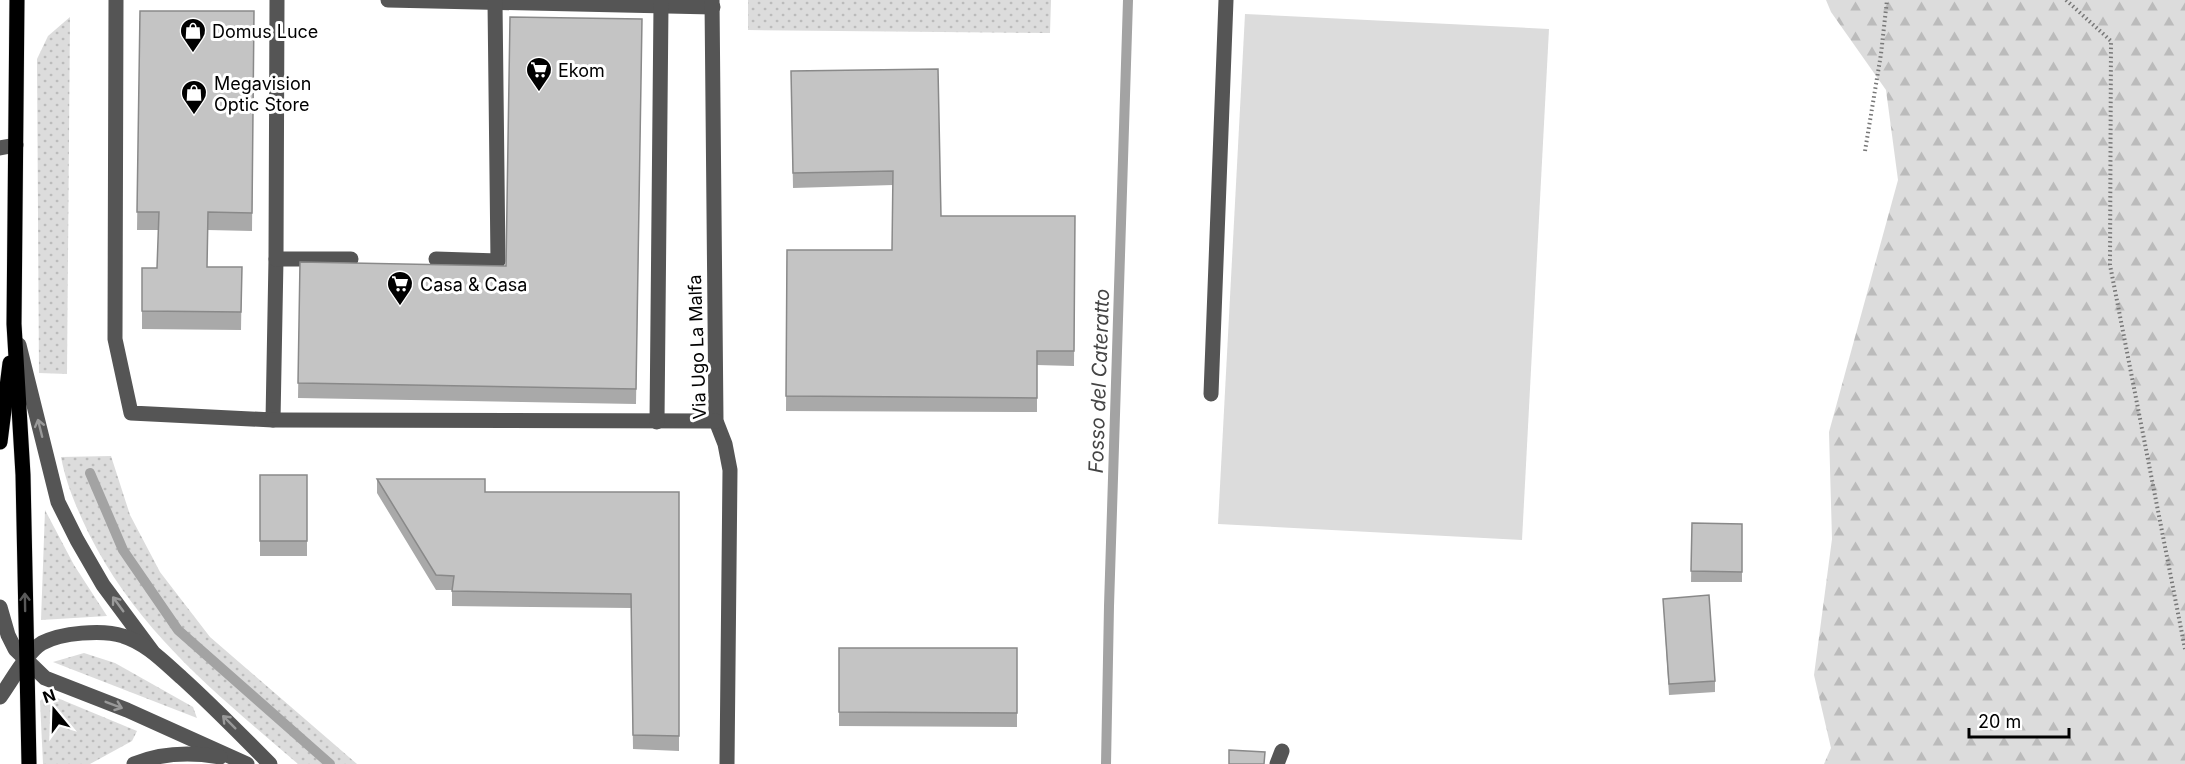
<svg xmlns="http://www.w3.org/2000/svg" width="2185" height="764" font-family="Inter,sans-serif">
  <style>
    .grass { fill: url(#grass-dots) }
    .forest { fill: url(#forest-firs) }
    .garden { fill: #dcdcdc }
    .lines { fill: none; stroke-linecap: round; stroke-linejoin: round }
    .stream { stroke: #a3a3a3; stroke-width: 10 }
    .major-casing { stroke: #dbdbdb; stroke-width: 16 }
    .path { stroke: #777; stroke-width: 4; stroke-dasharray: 1.5 3; stroke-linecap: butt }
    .minor { stroke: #555; stroke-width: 15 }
    .major { stroke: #000; stroke-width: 15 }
    .wall { fill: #a9a9a9 }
    .building { fill: #c4c4c4; stroke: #898989; stroke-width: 1.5 }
    .oneway { stroke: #999 }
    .oneway2 { stroke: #595959 }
    .labels { text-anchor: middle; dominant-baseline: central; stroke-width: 6; stroke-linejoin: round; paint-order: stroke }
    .poi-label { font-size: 18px; fill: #000; stroke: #fff; text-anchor: start }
    .street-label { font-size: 18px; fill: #000; stroke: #fff }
    .water-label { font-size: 20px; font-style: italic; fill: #444; stroke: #fff }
  </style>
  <defs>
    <pattern id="grass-dots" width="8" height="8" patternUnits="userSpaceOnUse" patternTransform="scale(1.5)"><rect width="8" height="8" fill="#dcdcdc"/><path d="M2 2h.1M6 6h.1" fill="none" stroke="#bbb" stroke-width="1.8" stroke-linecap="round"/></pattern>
    <pattern id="forest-firs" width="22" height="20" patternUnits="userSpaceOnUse" patternTransform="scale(1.5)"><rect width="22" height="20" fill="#dcdcdc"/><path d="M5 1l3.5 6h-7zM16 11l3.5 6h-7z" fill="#bbb"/></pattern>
  </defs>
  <rect width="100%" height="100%" fill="#fff"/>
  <g class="grass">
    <path d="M 748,0 L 1051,0 L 1050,33 L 748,30 Z"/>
    <path d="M 70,17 L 67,374 L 39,373 L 37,59 L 48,36 Z"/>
    <path d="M 111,456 L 130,515 L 160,572 L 210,637 L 357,764 L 298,764 C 216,693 139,633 89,534 C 77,509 66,484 61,457 Z"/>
    <path d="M 45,510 L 74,565 L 107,616 L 41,620 Z"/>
    <path d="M 84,653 L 115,663 L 193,707 L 197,718 L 53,662 Z"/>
    <path d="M 45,696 L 55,697 L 137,731 L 132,741 L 90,764 L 43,764 L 40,701 Z"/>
  </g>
  <path class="forest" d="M 1826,0 L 2185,0 L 2185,764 L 1824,764 L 1831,748 L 1814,675 L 1832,539 L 1829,432 L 1898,180 L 1886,90 L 1831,12 Z"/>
  <path class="garden" d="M 1245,14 L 1549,29 L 1522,540 L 1218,524 Z"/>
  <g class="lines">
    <g class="stream">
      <path d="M 90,473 L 123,550 L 178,630 L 330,764"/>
      <path d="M 1106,764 L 1109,606 L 1128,0"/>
    </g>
    <defs>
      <g id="major">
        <path d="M 17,0 L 14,324 L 23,475 L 29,764"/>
        <path d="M 0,442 L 10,363"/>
      </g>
    </defs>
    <use href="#major" class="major-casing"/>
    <g class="path">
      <path d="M 2066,0 L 2111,41 L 2110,265 L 2185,649"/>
      <path d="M 1865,151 L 1881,54 L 1887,0"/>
    </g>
    <g class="minor">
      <path d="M 116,0 L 115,339 L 131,413 L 273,420 L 276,259"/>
      <path d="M 277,0 L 276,259 L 351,259"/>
      <path d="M 388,0 L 713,7"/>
      <path d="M 712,0 L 716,421 L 725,444 L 730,470 L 727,764"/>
      <path d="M 0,148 L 16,145"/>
      <path d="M 436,259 L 498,261 L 495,2"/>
      <path d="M 19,345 L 58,502 L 77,540 L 103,585 L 152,651"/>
      <path d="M 1211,394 L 1226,0"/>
      <path d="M 273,420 L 716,421"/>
      <path d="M 657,422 L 661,5"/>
      <path d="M 0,607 L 8,635 L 15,649 L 45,678 L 127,710 L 247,764"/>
      <path d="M 0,697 C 11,682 27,652 42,643 C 61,633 102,629 123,636 C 146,643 164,662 182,678 C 212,705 241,735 270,764"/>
      <path d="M 134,764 C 161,753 191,752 220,757"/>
      <path d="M 1277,764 L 1282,751"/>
    </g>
    <use href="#major" class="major"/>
  </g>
  <g class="wall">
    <path d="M 140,11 L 254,11 L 252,231 L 208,230 L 207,267 L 242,267 L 241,330 L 142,329 L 142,268 L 157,268 L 159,230 L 137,230 Z"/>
    <path d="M 642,19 L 636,404 L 298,398 L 300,262 L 506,266 Z"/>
    <path d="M 791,71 L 941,216 L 1075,216 L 1074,366 L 1037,365 L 1037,412 L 786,411 L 787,250 L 892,250 L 893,185 L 793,188 Z"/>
    <rect x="260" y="475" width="47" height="81"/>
    <path d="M 377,479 L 485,492 L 679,492 L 679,751 L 633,749 L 631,608 L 452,606 L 452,590 L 436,590 L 377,493 Z"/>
    <path d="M 1692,523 L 1742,524 L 1742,582 L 1691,582 Z"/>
    <path d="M 1663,599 L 1715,681 L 1715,692 L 1669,695 Z"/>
    <path d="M 839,648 L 1017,648 L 1017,727 L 839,726 Z"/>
  </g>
  <g class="building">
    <path d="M 140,11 L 254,11 L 252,213 L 208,212 L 207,267 L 242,267 L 241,312 L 142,311 L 142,268 L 157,268 L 159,212 L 137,212 Z"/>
    <path d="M 510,17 L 642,19 L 636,389 L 298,383 L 300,262 L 506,266 Z"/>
    <path d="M 938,69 L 941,216 L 1075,216 L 1074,351 L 1037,351 L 1037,398 L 786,396 L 787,250 L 892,250 L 893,171 L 793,173 L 791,71 Z"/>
    <rect x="260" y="475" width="47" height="66"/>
    <path d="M 377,479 L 485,479 L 485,492 L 679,492 L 679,736 L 633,735 L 631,594 L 452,591 L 454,576 L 436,575 Z"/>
    <path d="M 1692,523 L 1742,524 L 1742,572 L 1691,571 Z"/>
    <path d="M 1709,595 L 1715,681 L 1669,684 L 1663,599 Z"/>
    <path d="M 839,648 L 1017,648 L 1017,713 L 839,712 Z"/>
    <path d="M 1229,750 L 1265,752 L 1264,764 L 1229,764 Z"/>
  </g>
  <defs><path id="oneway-shaft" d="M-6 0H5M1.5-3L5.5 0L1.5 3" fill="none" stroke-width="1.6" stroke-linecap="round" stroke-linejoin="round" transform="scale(1.5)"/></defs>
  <g class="oneway">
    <use href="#oneway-shaft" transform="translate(40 428) rotate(-104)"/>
    <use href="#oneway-shaft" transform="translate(118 604) rotate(-126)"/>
    <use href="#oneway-shaft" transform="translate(114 705) rotate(21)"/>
    <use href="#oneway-shaft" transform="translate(229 722) rotate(-135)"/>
  </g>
  <use class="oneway2" href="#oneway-shaft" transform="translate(25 602) rotate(-91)"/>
  <defs>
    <symbol id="shop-pin" viewBox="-11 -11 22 30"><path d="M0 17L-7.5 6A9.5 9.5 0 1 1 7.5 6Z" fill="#000" stroke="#fff"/><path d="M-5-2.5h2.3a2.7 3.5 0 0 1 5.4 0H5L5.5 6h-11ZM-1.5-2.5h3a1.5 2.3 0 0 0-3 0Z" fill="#fff"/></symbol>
    <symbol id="supermarket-pin" viewBox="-11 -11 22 30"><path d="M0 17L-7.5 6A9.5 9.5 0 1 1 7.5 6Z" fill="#000" stroke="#fff"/><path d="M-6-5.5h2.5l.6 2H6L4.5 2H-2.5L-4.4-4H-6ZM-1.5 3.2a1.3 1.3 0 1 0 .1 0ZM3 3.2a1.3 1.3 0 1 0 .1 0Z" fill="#fff"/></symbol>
  </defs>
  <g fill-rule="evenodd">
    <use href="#shop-pin" x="178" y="16" width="30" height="40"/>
    <use href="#supermarket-pin" x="524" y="55" width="30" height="40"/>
    <use href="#shop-pin" x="179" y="78" width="30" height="40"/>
    <use href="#supermarket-pin" x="385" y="269" width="30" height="40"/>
  </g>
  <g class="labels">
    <g class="poi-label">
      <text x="212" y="31">Domus Luce</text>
      <text x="558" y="70">Ekom</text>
      <text x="214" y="83">Megavision<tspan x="214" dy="21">Optic Store</tspan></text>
      <text x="420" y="284">Casa &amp; Casa</text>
    </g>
    <g class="street-label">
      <text transform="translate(697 347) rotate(-92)">Via Ugo La Malfa</text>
    </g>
    <g class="water-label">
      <text transform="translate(1099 381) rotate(-88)">Fosso del Cateratto</text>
    </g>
  </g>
  <g transform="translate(54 710) rotate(341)" stroke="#ffffff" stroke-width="4.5" paint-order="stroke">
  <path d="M0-4.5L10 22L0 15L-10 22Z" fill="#000000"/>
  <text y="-9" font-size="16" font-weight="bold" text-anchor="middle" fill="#000000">N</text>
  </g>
  <path d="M1969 728v9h100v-9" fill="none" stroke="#000000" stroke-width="3"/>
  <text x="1978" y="728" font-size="18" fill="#000000" stroke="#ffffff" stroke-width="4.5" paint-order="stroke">20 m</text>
</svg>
